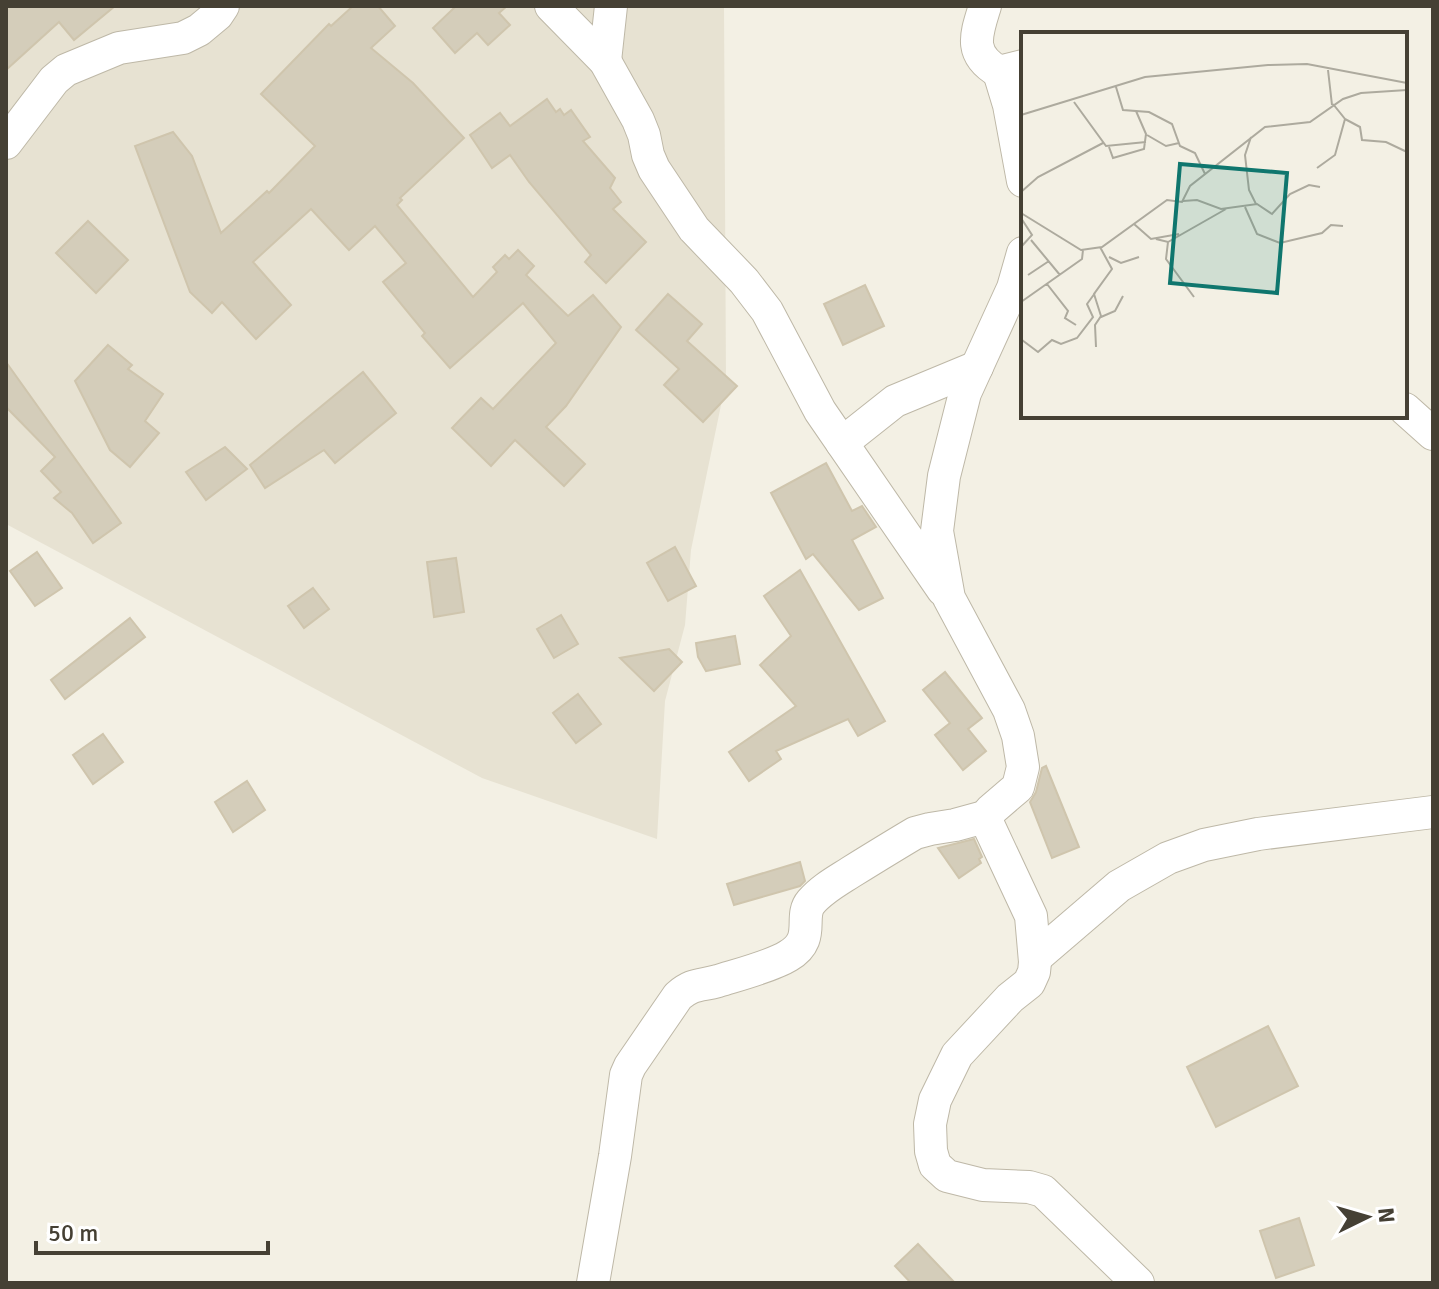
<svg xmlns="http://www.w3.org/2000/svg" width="1439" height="1289" font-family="Signika,sans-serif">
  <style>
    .residential { fill: #e7e2d2 }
    .building { fill: #d4cdba; stroke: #cfc5ad; stroke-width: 2 }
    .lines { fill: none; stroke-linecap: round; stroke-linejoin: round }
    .minor-casing { stroke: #beb8a7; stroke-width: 34 }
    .minor { stroke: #fff; stroke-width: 32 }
    .inset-road { fill: none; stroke: #adaa9e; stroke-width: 2 }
    .view { fill: #0f766e; fill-opacity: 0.15; stroke: #0f766e; stroke-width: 4 }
    .inset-edge { fill: none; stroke: #454034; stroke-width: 4 }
  </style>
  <rect width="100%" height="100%" fill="#f3f0e4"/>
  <path class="residential" d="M 6,6 L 724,6 L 726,381 L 691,550 L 685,625 L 665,701 L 657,839 L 482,778 L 6,524 Z"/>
  <g class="building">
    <path d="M 6,6 L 115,6 L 74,40 L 59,22 L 6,70 Z"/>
    <path d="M 353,6 L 378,6 L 395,26 L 371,48 L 413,83 L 464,138 L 400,198 L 402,200 L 397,205 L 473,297 L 497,272 L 493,267 L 505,255 L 509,259 L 518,250 L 534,266 L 526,275 L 568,316 L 593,295 L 621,327 L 566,406 L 546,427 L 585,464 L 564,486 L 515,440 L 491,466 L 452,428 L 481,398 L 493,409 L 556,343 L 523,303 L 450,368 L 422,336 L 425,333 L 383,282 L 406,263 L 375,226 L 349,250 L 311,209 L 253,262 L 291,305 L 256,339 L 222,302 L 212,313 L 190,292 L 135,146 L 173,132 L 192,156 L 221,233 L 267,191 L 269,193 L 315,146 L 261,94 L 329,24 L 331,26 Z"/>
    <path d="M 452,6 L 507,6 L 499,13 L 510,25 L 488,45 L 477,33 L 455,53 L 433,28 L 454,8 Z"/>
    <path d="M 547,99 L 556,112 L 560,109 L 564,115 L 571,110 L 590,137 L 583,141 L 615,178 L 610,188 L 621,202 L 613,209 L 646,242 L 606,283 L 585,262 L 591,255 L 529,182 L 510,155 L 492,168 L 470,135 L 500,113 L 510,126 Z"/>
    <path d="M 88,221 L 128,260 L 96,293 L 56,253 Z"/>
    <path d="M 865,285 L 884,326 L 843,345 L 824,304 Z"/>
    <path d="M 668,294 L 702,324 L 687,341 L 737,386 L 703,422 L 664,385 L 679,369 L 636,330 Z"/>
    <path d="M 108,345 L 132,365 L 128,369 L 163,394 L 145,421 L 159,433 L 130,467 L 110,450 L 75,381 Z"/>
    <path d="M 6,362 L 121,523 L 93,543 L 72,513 L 54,498 L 61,492 L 41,471 L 55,457 L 6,407 Z"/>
    <path d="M 363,372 L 396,413 L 335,463 L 324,450 L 265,488 L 250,465 Z"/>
    <path d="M 225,447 L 247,469 L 206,500 L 186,472 Z"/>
    <path d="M 826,463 L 852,511 L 862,506 L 876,527 L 852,540 L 883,598 L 859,610 L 813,554 L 806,559 L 771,493 Z"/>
    <path d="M 675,547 L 696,586 L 668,601 L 647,563 Z"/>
    <path d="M 37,552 L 62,588 L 35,606 L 10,571 Z"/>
    <path d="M 456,558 L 464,612 L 434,617 L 427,562 Z"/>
    <path d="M 800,570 L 885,721 L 858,736 L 848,719 L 776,751 L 781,759 L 749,781 L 729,752 L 796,706 L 760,665 L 791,636 L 764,596 Z"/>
    <path d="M 313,588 L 329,609 L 304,628 L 288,606 Z"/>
    <path d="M 561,615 L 578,644 L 554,658 L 537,629 Z"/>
    <path d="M 130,618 L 145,637 L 65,699 L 51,680 Z"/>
    <path d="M 735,636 L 740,664 L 706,671 L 698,657 L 696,643 Z"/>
    <path d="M 669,649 L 682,662 L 654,691 L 620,658 Z"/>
    <path d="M 945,672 L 982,718 L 968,729 L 986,751 L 963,770 L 935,735 L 950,723 L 923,690 Z"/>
    <path d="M 578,694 L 601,724 L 576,743 L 553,713 Z"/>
    <path d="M 103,734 L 123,762 L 93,784 L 73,755 Z"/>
    <path d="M 1046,766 L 1079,847 L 1052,858 L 1030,802 L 1036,792 L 1042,768 Z"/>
    <path d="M 247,781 L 265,810 L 233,832 L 215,802 Z"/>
    <path d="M 974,839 L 982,857 L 979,859 L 981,863 L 959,878 L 938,848 Z"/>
    <path d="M 800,862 L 805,881 L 800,886 L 734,905 L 727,884 Z"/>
    <path d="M 1268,1026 L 1298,1086 L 1216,1127 L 1187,1067 Z"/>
    <path d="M 1299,1218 L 1314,1265 L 1276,1278 L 1260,1231 Z"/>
    <path d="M 918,1244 L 955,1283 L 911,1283 L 895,1266 Z"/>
  </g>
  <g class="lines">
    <defs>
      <g id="minor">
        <path d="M 551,6 L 605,61 L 638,120 L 644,135 L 648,155 L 654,169 L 694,229 L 744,281 L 767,311 L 820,411 L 943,590"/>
        <path d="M 985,6 C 976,35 968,54 999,72 L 1023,66"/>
        <path d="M 605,61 L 611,6"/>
        <path d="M 999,72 L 1009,105 L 1023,181"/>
        <path d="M 6,143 L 54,80 L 66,70 L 119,48 L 183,38 L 199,30 L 217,15 L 223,6"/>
        <path d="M 1023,253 L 1013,288 L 965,393 L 944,476 L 937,531 L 949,598 L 1009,710 L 1018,736 L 1023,767 L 1018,787 L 990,811 L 987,822 L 1031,916 L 1035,962 L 1034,972 L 1029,983 L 1010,998 L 957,1055 L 935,1100 L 930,1124 L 931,1151 L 935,1165 L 947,1176 L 983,1185 L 1029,1187 L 1043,1191 L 1138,1283"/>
        <path d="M 1405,409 L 1433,434"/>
        <path d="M 842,443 L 895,401 L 977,367"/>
        <path d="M 1035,958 L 1119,886 L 1168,858 L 1204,845 L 1258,834 L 1433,812"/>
        <path d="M 593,1283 L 615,1156 L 626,1075 L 630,1066 L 678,996 C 693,983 700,986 718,981 C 737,975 772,966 788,956 C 817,939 798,917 811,902 C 822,889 837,881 851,872 C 872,859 893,846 915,833 L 930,829 L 955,825 L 988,816"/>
      </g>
    </defs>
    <use href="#minor" class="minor-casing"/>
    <use href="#minor" class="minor"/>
  </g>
  <g transform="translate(1021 32)">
    <rect width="386" height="386" fill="#f3f0e4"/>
    <path class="inset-road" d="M 307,38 L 311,73M 95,55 L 102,78 L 128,80 L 151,92 L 159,114 L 174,121 L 184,142M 53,70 L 85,114 L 125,110M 0,83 L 124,45 L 247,33 L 286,32 L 386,51M 324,87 L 339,95 L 341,108 L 365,110 L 386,120M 126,103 L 145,114 L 158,111M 230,105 L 224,123 L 228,158 L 235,172M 88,115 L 92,126 L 123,117 L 125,102 L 115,79M 296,136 L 314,123 L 324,87 L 312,72M 0,160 L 17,145 L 82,111M 162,169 L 176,168 L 200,177 L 236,172 L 251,182 L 269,162 L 288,153 L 299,155M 224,175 L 236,202 L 259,211 L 301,201 L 310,193 L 322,194M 0,181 L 60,218 L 81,215 L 146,168 L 161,170 L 169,154 L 244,95 L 289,90 L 322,67 L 340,61 L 386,58M 0,186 L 11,203 L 0,215M 113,192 L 130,207 L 158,202M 135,207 L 147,210 L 205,177M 10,208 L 39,243M 147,210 L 145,227 L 173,265M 88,225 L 100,231 L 118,225M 7,243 L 28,229M 26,252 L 47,279 L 44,286 L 55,293M 0,270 L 61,227 L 62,218M 80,285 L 94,279 L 102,264M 1,308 L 17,320 L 31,308 L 40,312 L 56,306 L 72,285 L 66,272 L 74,261M 75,315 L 74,293 L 80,284 L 73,262 L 91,237 L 79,215"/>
    <path class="view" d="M 159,132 L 266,141 L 256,261 L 149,251 Z"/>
    <rect width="386" height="386" class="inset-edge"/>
  </g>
  <rect width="1439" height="1289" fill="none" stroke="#454034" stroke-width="16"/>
  <g transform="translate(1367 1217) rotate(85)" stroke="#ffffff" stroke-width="6" paint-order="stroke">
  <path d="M0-6L14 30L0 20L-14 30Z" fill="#454034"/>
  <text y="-12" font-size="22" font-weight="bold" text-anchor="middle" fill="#454034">N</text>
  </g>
  <path d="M36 1241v12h232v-12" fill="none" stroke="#454034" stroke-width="4"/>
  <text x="48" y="1241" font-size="24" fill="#454034" stroke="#ffffff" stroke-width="6" paint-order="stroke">50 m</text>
</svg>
